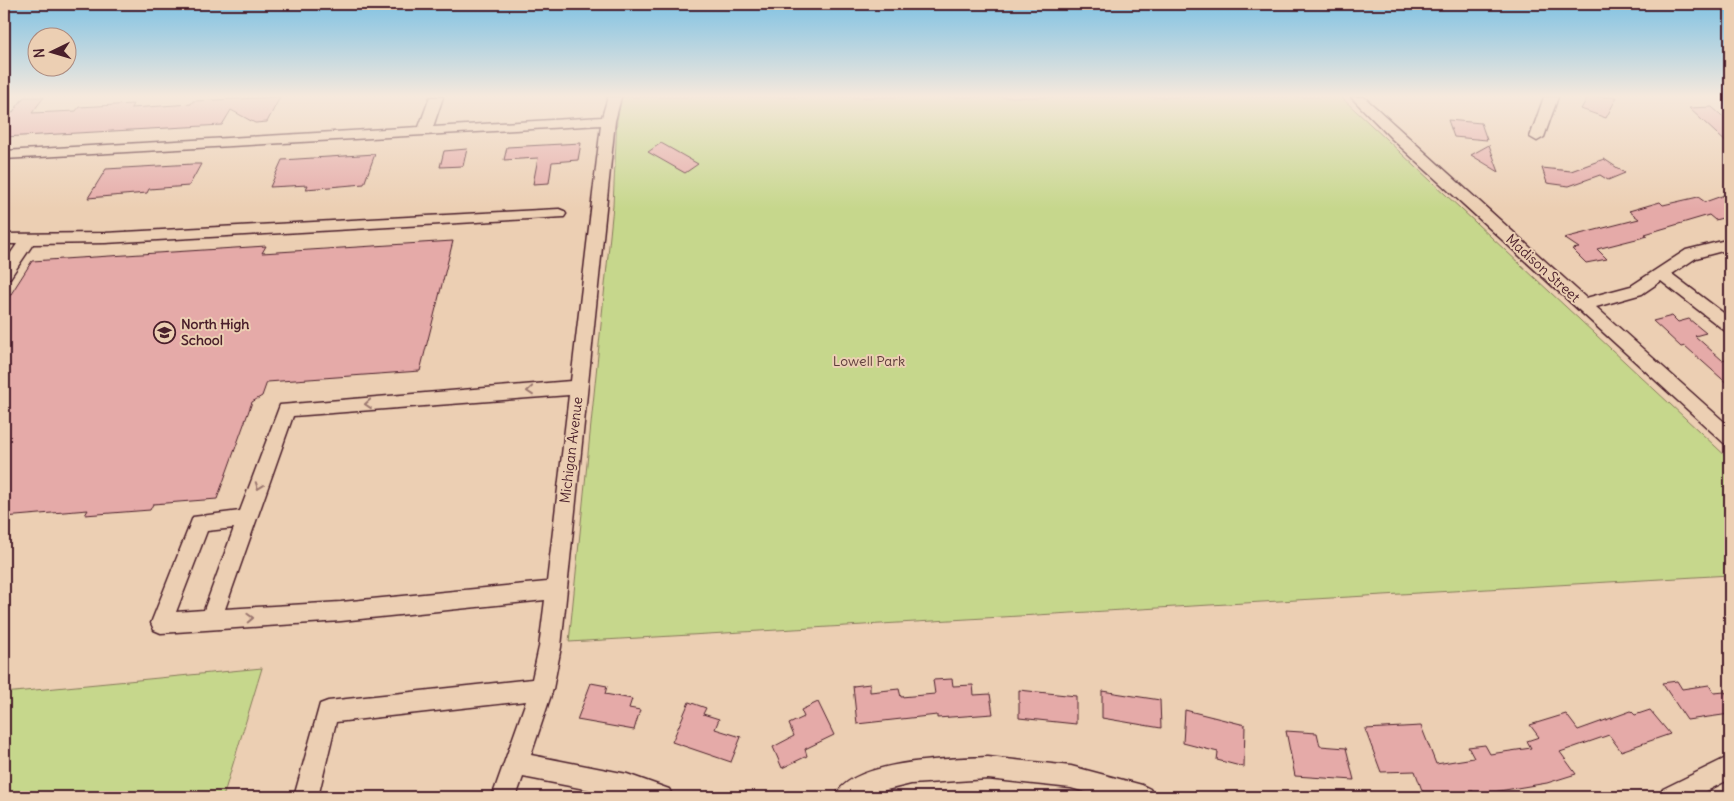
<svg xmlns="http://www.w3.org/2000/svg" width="1734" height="801" font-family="Delius,sans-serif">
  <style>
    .green { fill: #c6d78c; stroke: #887b5c }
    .building { fill: #e5aaa8; stroke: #4a1f2b }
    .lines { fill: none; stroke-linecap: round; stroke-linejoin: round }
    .minor-casing { stroke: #4a1f2b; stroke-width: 3 }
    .minor { fill: #eccfb3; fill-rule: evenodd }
    .oneway { stroke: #9b776f }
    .labels { text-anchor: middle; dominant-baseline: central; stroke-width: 4; stroke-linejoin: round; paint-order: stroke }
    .street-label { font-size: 14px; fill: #4a1f2b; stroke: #eccfb3 }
    .poi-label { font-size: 14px; font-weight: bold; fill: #4a1f2b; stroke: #eccfb3; text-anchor: start }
    .park-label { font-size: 14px; fill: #5d3b3a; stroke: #eccfb3 }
  </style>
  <rect width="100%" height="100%" fill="#eccfb3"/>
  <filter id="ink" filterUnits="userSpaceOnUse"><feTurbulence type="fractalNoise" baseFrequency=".02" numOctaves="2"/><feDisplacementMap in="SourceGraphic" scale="10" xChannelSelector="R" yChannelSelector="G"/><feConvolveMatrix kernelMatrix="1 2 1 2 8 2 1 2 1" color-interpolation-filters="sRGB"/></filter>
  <g filter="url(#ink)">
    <g class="green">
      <path d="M 622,97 L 1341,97 L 1730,460 L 1730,575 L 569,642 L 613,206 L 617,120 Z"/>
      <path d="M 262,668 L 223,797 L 4,797 L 4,693 Z"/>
    </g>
    <g class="building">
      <path d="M 24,97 L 44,97 L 32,113 L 76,111 L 79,107 L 133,104 L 131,108 L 191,104 L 193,101 L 280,97 L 267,122 L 255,123 L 231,110 L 222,125 L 4,137 L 4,124 Z"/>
      <path d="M 1588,97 L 1617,97 L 1606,118 L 1581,109 Z"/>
      <path d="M 1712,107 L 1730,123 L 1730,146 L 1689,108 Z"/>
      <path d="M 1448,120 L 1481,123 L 1487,140 L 1454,137 Z"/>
      <path d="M 581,143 L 578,160 L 552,162 L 549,183 L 533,184 L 538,158 L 504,160 L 507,147 Z"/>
      <path d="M 661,143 L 698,164 L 685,173 L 648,152 Z"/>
      <path d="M 1489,145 L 1499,172 L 1471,155 Z"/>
      <path d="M 467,149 L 463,166 L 440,167 L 444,151 Z"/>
      <path d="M 375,154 L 364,184 L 306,189 L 308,185 L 270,187 L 282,160 Z"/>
      <path d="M 1604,159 L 1625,173 L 1608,180 L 1600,175 L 1569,186 L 1547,183 L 1542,168 L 1571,171 Z"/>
      <path d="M 193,164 L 201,164 L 189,186 L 149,189 L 147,193 L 88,198 L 106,169 Z"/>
      <path d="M 1730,193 L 1730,216 L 1715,220 L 1709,215 L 1645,234 L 1648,236 L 1597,249 L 1607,259 L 1586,263 L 1572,249 L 1579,248 L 1564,238 L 1639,219 L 1629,211 L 1660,202 L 1663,205 L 1698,197 L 1705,202 Z"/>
      <path d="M 453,241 L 420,371 L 267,382 L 262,396 L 252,402 L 217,499 L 153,504 L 150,510 L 85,515 L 88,510 L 4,517 L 4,305 L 32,261 L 266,246 L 262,253 Z"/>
      <path d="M 1672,316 L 1678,322 L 1689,319 L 1706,333 L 1695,336 L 1722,360 L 1725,359 L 1730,364 L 1730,386 L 1685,346 L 1681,347 L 1653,321 Z"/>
      <path d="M 952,679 L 953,686 L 973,685 L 974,695 L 990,694 L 993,714 L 937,718 L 937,715 L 857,724 L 853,686 L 870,684 L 870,692 L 899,689 L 901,697 L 935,694 L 933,680 Z"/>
      <path d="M 1677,681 L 1682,689 L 1709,685 L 1714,693 L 1725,692 L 1730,698 L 1730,714 L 1687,720 L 1662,683 Z"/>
      <path d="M 591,683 L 607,686 L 605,694 L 632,699 L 629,708 L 640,710 L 634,730 L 577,720 Z"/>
      <path d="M 1019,690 L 1076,696 L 1076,724 L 1019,718 Z"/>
      <path d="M 1102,691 L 1160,700 L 1161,728 L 1102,718 Z"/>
      <path d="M 689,702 L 706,708 L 703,714 L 719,719 L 715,729 L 741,737 L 731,762 L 672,742 Z"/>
      <path d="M 818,702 L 834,735 L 805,749 L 807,756 L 782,768 L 773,747 L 794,736 L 789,724 L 804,717 L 801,710 Z"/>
      <path d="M 1185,710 L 1245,725 L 1244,767 L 1217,760 L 1218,752 L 1183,743 Z"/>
      <path d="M 1650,710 L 1670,734 L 1621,751 L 1609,735 L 1560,752 L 1576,774 L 1547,783 L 1475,795 L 1473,791 L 1423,793 L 1415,771 L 1381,772 L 1365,729 L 1421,726 L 1436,764 L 1474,758 L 1468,747 L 1485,745 L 1490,754 L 1531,748 L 1527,741 L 1539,737 L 1530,725 L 1566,714 L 1578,730 L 1631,711 L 1635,715 Z"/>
      <path d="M 1286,731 L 1317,733 L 1320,746 L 1346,748 L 1354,780 L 1295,776 Z"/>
    </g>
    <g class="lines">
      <defs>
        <g id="minor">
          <path d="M 430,97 L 443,97 L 433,127 L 602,117 L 608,97 L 621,97 L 615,121 L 561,647 L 553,689 L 531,755 L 627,774 L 669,789 L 673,797 L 626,797 L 523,777 L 516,797 L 492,797 L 526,701 L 336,722 L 318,797 L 294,797 L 320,704 L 328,701 L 532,679 L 539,647 L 545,600 L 341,621 L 161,633 L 154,630 L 151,623 L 193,517 L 240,511 L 280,405 L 571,381 L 601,125 L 4,159 L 4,151 L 419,127 ZM 569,395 L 547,582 L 341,602 L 225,609 L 293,416 ZM 234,528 L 204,610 L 176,612 L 207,531 Z"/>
          <path d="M 1351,97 L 1364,97 L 1586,298 L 1631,286 L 1686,250 L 1730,239 L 1730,249 L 1696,258 L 1672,274 L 1730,318 L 1730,332 L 1724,330 L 1661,281 L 1642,294 L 1596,307 L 1730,427 L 1730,445 L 1724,443 L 1392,139 Z"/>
          <path d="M 1544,97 L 1558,97 L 1544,137 L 1537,141 L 1530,137 Z"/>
          <path d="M 559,209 L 564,211 L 566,214 L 564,217 L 105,243 L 33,244 L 10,278 L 4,279 L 4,263 L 17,244 L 4,244 L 4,234 L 105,233 Z"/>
          <path d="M 1730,756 L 1730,779 L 1695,797 L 1659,797 L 1663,789 Z"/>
          <path d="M 988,757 L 1071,766 L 1142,785 L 1150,789 L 1154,797 L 1102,797 L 1071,788 L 988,779 L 911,784 L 874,793 L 868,797 L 835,797 C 851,759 952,759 988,757 Z"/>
        </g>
      </defs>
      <use href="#minor" class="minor-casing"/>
      <use href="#minor" class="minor"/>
    </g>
    <defs><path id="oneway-chevron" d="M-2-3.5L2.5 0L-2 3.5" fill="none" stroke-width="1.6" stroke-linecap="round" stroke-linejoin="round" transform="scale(1.25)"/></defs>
    <g class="oneway">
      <use href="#oneway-chevron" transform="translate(530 391) rotate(175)"/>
      <use href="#oneway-chevron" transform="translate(368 404) rotate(175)"/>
      <use href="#oneway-chevron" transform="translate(259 486) rotate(110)"/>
      <use href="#oneway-chevron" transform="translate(250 618) rotate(-2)"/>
    </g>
  </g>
  <linearGradient id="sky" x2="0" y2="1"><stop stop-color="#80c2e3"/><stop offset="0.46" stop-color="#f6e9dd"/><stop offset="1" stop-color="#f6e9dd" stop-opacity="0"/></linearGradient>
  <rect width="1734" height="209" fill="url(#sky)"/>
  <defs>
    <symbol id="school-ring" viewBox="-11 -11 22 22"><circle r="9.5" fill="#eccfb3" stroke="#4a1f2b" stroke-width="1.5"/><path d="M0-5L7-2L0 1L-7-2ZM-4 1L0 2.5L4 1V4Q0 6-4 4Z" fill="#4a1f2b"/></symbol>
  </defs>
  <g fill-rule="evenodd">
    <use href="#school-ring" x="152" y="320" width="25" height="25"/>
  </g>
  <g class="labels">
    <g class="street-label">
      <text transform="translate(1543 268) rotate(42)">Madison Street</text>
      <text transform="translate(571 450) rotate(-83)">Michigan Avenue</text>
    </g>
    <g class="poi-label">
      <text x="181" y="324">North High<tspan x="181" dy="16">School</tspan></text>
    </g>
    <g class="park-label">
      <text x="869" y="361">Lowell Park</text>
    </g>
  </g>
  <rect width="1734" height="801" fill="none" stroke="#eccfb3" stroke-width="20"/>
  <rect x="10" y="10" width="1714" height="781" fill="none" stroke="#4a1f2b" stroke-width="2" filter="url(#ink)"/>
  <g transform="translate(52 52) rotate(265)"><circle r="24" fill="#eccfb3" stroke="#ab897d"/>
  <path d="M0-4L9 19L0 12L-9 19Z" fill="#4a1f2b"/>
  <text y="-8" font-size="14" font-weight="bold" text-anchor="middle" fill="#4a1f2b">N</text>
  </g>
</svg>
